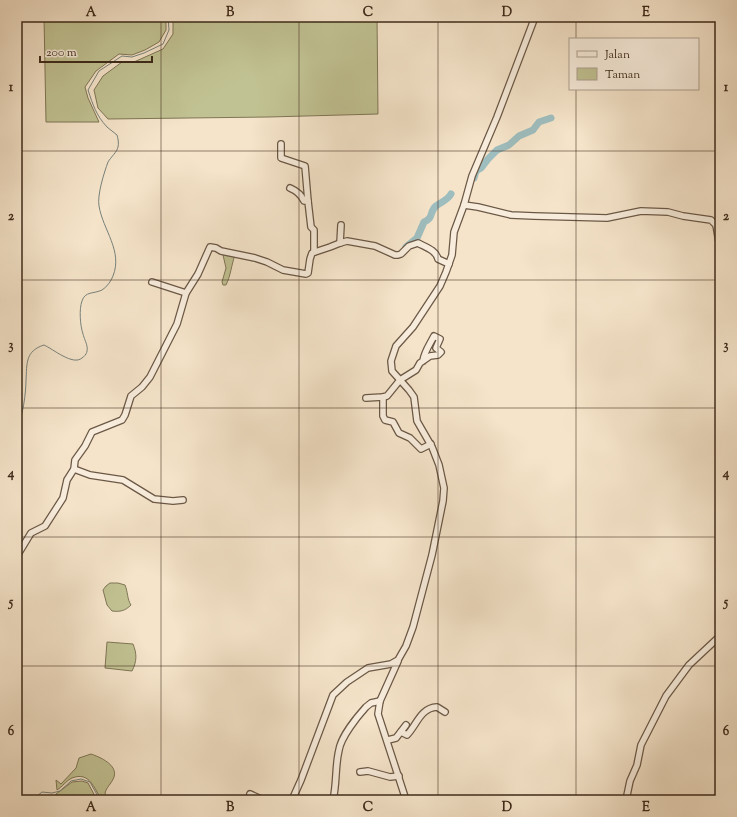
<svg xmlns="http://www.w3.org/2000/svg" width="737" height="817" font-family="'Sorts Mill Goudy',serif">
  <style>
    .green { fill: #c1c293; stroke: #7f7656 }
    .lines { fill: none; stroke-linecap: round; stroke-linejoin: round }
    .stream { stroke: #77827c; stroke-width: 1 }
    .river { stroke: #9ebdbe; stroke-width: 7 }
    .minor-casing { stroke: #6b5846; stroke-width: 8 }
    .minor { stroke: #f8eddd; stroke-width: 5.5 }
    .grid { fill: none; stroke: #3d2a1a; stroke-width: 1; stroke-opacity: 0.55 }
    .neatline { fill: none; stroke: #3d2a1a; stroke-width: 1.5 }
    .grid-label { font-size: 13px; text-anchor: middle; font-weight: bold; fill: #3d2a1a }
  </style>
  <rect width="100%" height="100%" fill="#f5e4ca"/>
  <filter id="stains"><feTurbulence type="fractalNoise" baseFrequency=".005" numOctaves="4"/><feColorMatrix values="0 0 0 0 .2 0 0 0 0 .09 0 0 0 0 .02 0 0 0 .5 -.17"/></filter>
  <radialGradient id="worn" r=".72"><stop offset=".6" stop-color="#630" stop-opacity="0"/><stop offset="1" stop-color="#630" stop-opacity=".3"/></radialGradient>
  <g class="green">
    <path d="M 44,17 L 59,17 L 69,20 L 70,17 L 166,17 L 166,30 L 159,42 L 145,50 L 132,55 L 119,54 L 96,71 L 85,87 L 88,98 L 99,122 L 46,122 Z"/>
    <path d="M 173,17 L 377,17 L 378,114 L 269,117 L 108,119 L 98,108 L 94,90 L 103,76 L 122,62 L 134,62 L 163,49 L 173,34 Z"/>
    <path d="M 225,253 L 235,255 C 231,266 231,275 226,285 L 223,285 L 222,282 L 226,268 L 223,255 Z"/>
    <path d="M 110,583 L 118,583 L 125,585 C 128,592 127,599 131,605 C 125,611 120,612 112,611 L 107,605 L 103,590 L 106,586 Z"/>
    <path d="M 107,642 L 133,644 C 137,654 137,661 132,671 L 105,668 Z"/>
    <path d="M 91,754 C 100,757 118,765 114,777 C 111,786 102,789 106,800 L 102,800 C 94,789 90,771 72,778 C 67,780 62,787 57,790 L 56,780 L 61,784 L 76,768 L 79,758 Z"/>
    <path d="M 82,781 L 88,783 L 97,800 L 56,800 L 56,794 L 72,782 Z"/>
  </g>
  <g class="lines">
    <g class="stream">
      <path d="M 17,427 C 23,417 26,392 26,380 C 27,364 25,351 44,345 C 53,349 73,366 82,358 C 92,351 85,342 83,334 C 80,325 79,309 82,301 C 85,291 94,294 102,290 C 107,287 111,281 113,276 C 123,251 103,230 99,206 C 97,195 104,173 108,162 C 111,157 117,152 118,147 C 119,144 118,138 117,135 C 114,132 110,130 107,127 C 96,115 93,105 88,90 L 99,71 L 122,56 L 132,57 L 144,53 L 163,44 L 169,30 L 168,17"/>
      <path d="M 32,800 L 42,792 L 52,793 L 60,791 L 71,781 L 81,779 L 90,782 L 100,800"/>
    </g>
    <g class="river">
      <path d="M 474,178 L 476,171 L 481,168 L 488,159 L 497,150 L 509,145 L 519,136 L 533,130 L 539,122 L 551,118"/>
      <path d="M 406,247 L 417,238 L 424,222 C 434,218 429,212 436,206 C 441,202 448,200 451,194"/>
    </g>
    <defs>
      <g id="minor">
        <path d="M 281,144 L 281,158 L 305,166 L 308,201 L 304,201 C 301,194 297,191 290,188"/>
        <path d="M 308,201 L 311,227 L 314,230 L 314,252"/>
        <path d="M 464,205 L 478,207 L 511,215 L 534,216 L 607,218 L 641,211 L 668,212 L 683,216 L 711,220 L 716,225 L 720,248"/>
        <path d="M 340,243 L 341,225"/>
        <path d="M 152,282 L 186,293"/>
        <path d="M 383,397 L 383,416 L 385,420 L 393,422 L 399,433 L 410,438 L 421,449 L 431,444"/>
        <path d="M 366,398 L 383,397 L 387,396 L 400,380 L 416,370 L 420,363 L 430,356 L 438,355 L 441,352 L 436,348 L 440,339 L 434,336 C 430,344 424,352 423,361"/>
        <path d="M 74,469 L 90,475 L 123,480 L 154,499 L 173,501 L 183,500"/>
        <path d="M 17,556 L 31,533 L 45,526 L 63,498 L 67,480 L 74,469 L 75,460 L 85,446 L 92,432 L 122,420 L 125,415 L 131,396 L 142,387 L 150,377 L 177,324 L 186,293 L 198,274 L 210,247 L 216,248 L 221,251 L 255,258 L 267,262 L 283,270 L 306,274 L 308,273 L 310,259 L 312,253 L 330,247 L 340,243 L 347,241 L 375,246 L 395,255 L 398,255 L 401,254 L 409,246 L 418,243 C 425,247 436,250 438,259 L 449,264"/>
        <path d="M 398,661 L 380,701 L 378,714 L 406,800"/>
        <path d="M 401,732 L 407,735 C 417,725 420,708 437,707 L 445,712"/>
        <path d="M 388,740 L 396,738 L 406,725"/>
        <path d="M 360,772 L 368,771 L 390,777 L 399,776"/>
        <path d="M 250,794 L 263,800"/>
        <path d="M 271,800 L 272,800"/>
        <path d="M 292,800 L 301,780 L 333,695 L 347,682 L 368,668 L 391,664 L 398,660 L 406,646 L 413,627 L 432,555 L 443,501 L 444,488 L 439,465 L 432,447 L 417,421 L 414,397 L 409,390 L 392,371 L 391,361 L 396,346 L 413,327 L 440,286 L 446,272 L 452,255 L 454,232 L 464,205 L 472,176 L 497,117 L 535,17"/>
        <path d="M 333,800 C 337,783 335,766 339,750 C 341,737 357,717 366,707 L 371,703 L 380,701"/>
        <path d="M 626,800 L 630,781 L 637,765 L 641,745 L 666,696 L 689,665 L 720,636"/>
      </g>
    </defs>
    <use href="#minor" class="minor-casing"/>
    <use href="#minor" class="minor"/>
  </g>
  <path class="grid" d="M 161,17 L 161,800M 299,17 L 299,800M 438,17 L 438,800M 576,17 L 576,39M 576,89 L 576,800M 17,151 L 720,151M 17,280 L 720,280M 17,408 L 720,408M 17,537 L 720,537M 17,666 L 720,666"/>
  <rect width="737" height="817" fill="none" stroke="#f5e4ca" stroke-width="44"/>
  <rect x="569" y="38" width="130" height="52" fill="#f8eddd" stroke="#ad9f8f"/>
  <rect x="577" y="51" width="20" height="6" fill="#f8eddd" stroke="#ad9f8f"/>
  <text x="605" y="58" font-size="12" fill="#3d2a1a">Jalan</text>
  <rect x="577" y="68" width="20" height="12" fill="#c1c293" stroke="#ad9f8f"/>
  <text x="605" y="78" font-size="12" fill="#3d2a1a">Taman</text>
  <path d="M40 56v6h112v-6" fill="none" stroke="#3d2a1a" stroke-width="2"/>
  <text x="46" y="56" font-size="12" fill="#3d2a1a" stroke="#f8eddd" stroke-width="3" paint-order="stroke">200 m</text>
  <rect x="22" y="22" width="693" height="773" class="neatline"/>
  <g class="grid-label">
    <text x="91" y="16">A</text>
    <text x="230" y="16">B</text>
    <text x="368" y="16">C</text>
    <text x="507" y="16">D</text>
    <text x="646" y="16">E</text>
    <text x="11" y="91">1</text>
    <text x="726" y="91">1</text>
    <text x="11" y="220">2</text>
    <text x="726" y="220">2</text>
    <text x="11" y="349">3</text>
    <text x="726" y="349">3</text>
    <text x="11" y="477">4</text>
    <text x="726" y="477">4</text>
    <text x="11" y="606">5</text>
    <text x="726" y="606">5</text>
    <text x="11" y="735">6</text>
    <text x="726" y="735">6</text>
    <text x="91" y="811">A</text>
    <text x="230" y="811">B</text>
    <text x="368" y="811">C</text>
    <text x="507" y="811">D</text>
    <text x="646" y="811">E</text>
  </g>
  <rect width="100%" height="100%" filter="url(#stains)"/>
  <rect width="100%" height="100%" fill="url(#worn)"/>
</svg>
